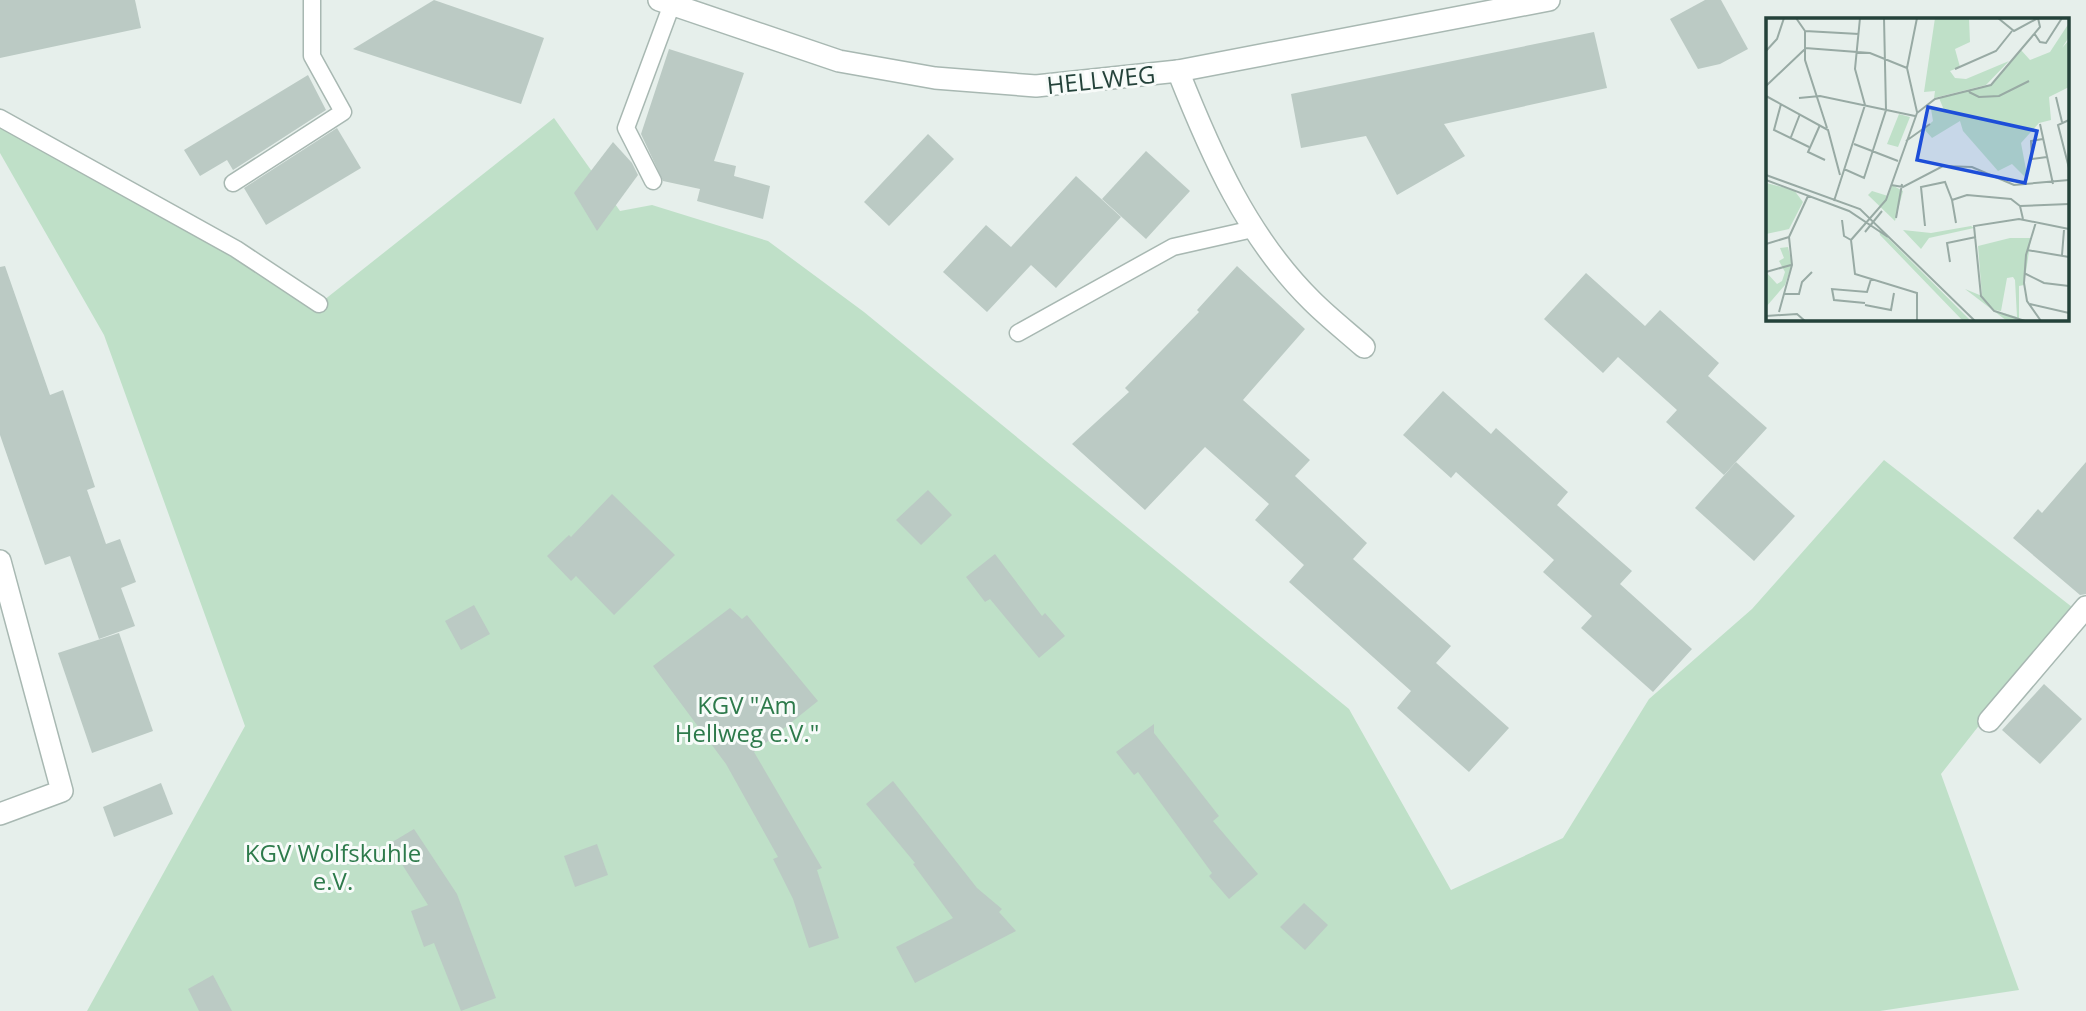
<svg xmlns="http://www.w3.org/2000/svg" width="2086" height="1011" font-family="'Open Sans',sans-serif">
  <style>
    .green { fill: #bfe0c8 }
    .building { fill: #bbcac4 }
    .lines { fill: none; stroke-linecap: round; stroke-linejoin: round }
    .service-casing { stroke: #a8b8b2; stroke-width: 19 }
    .minor-casing { stroke: #a8b8b2; stroke-width: 24 }
    .service { stroke: #fff; stroke-width: 16 }
    .minor { stroke: #fff; stroke-width: 21 }
    .labels { text-anchor: middle; dominant-baseline: central; stroke-width: 6; stroke-linejoin: round; paint-order: stroke }
    .street-label { font-size: 24px; fill: #24423a; stroke: #f7fbf9 }
    .park-label { font-size: 24px; fill: #2d7a4b; stroke: #f7fbf9 }
    .inset-road { fill: none; stroke: #98aaa4; stroke-width: 2 }
    .view { fill: #1d4ed8; fill-opacity: 0.15; stroke: #1d4ed8; stroke-width: 3.5 }
    .inset-edge { fill: none; stroke: #24423a; stroke-width: 3.5 }
  </style>
  <rect width="100%" height="100%" fill="#e6efeb"/>
  <path class="green" d="M 0,108 L 99,180 L 319,304 L 554,118 L 620,211 L 652,205 L 768,241 L 864,312 L 1349,709 L 1451,890 L 1563,838 L 1649,699 L 1752,609 L 1884,460 L 2072,607 L 1941,774 L 2019,990 L 1880,1011 L 87,1011 L 245,726 L 104,335 L 0,153 Z"/>
  <g class="building">
    <path d="M 0,0 L 135,0 L 141,28 L 0,58 Z"/>
    <path d="M 434,0 L 544,38 L 521,104 L 353,49 Z"/>
    <path d="M 1705,0 L 1721,0 L 1748,49 L 1720,64 L 1698,69 L 1670,19 Z"/>
    <path d="M 1594,32 L 1607,88 L 1444,124 L 1465,156 L 1397,195 L 1366,136 L 1301,148 L 1291,94 Z"/>
    <path d="M 669,49 L 744,73 L 714,161 L 736,166 L 734,176 L 770,186 L 763,219 L 697,201 L 700,189 L 663,181 L 641,134 Z"/>
    <path d="M 308,75 L 326,110 L 233,170 L 227,160 L 200,176 L 184,150 Z"/>
    <path d="M 337,128 L 361,168 L 266,225 L 244,188 Z"/>
    <path d="M 928,134 L 954,159 L 889,226 L 864,202 Z"/>
    <path d="M 613,142 L 632,163 L 638,175 L 597,231 L 574,193 Z"/>
    <path d="M 1146,151 L 1190,191 L 1146,239 L 1102,199 Z"/>
    <path d="M 1076,176 L 1121,217 L 1056,288 L 1031,265 L 987,312 L 943,272 L 986,225 L 1011,247 Z"/>
    <path d="M 5,266 L 50,395 L 63,390 L 95,487 L 87,490 L 106,544 L 120,539 L 136,582 L 121,588 L 135,626 L 99,639 L 70,556 L 45,565 L 0,435 L 0,267 Z"/>
    <path d="M 1237,266 L 1305,329 L 1243,400 L 1310,460 L 1295,476 L 1367,543 L 1353,559 L 1451,646 L 1436,663 L 1509,728 L 1469,772 L 1397,708 L 1411,691 L 1289,582 L 1304,565 L 1255,520 L 1269,504 L 1205,447 L 1145,510 L 1072,444 L 1129,392 L 1125,388 L 1199,312 L 1197,310 Z"/>
    <path d="M 1586,273 L 1645,326 L 1660,310 L 1719,363 L 1708,376 L 1767,428 L 1724,475 L 1666,422 L 1677,410 L 1618,357 L 1603,373 L 1544,319 Z"/>
    <path d="M 1443,391 L 1491,434 L 1496,428 L 1568,492 L 1557,505 L 1632,571 L 1620,584 L 1692,649 L 1653,692 L 1581,628 L 1592,616 L 1543,572 L 1554,560 L 1456,472 L 1451,478 L 1403,435 Z"/>
    <path d="M 1736,462 L 1795,516 L 1754,561 L 1695,508 Z"/>
    <path d="M 2086,462 L 2086,594 L 2080,595 L 2013,538 L 2038,509 L 2042,513 Z"/>
    <path d="M 928,490 L 952,515 L 921,545 L 896,520 Z"/>
    <path d="M 612,494 L 675,555 L 614,615 L 576,576 L 571,581 L 547,556 L 569,535 L 571,537 Z"/>
    <path d="M 995,554 L 1042,616 L 1045,613 L 1065,636 L 1039,658 L 990,599 L 985,602 L 966,577 Z"/>
    <path d="M 474,605 L 490,634 L 461,650 L 445,621 Z"/>
    <path d="M 730,608 L 742,619 L 747,615 L 818,701 L 754,752 L 822,868 L 817,870 L 839,938 L 809,948 L 793,899 L 773,859 L 778,857 L 726,764 L 653,666 Z"/>
    <path d="M 119,633 L 153,731 L 92,753 L 58,653 Z"/>
    <path d="M 2044,684 L 2082,719 L 2040,764 L 2002,730 Z"/>
    <path d="M 1154,724 L 1154,733 L 1219,816 L 1213,821 L 1258,874 L 1229,899 L 1209,876 L 1212,873 L 1138,772 L 1134,775 L 1116,752 Z"/>
    <path d="M 893,781 L 977,888 L 1002,909 L 999,912 L 1016,931 L 915,983 L 896,947 L 953,918 L 913,864 L 915,863 L 866,804 Z"/>
    <path d="M 161,783 L 173,814 L 114,837 L 103,807 Z"/>
    <path d="M 414,829 L 457,894 L 496,998 L 461,1011 L 434,943 L 424,947 L 411,911 L 428,905 L 389,844 Z"/>
    <path d="M 597,844 L 608,875 L 575,887 L 564,856 Z"/>
    <path d="M 1304,903 L 1328,925 L 1305,950 L 1280,927 Z"/>
    <path d="M 213,975 L 232,1011 L 199,1011 L 188,989 Z"/>
  </g>
  <g class="lines">
    <defs>
      <g id="service">
        <path d="M 0,118 L 236,249 L 319,304"/>
        <path d="M 653,181 L 626,128 L 672,4"/>
        <path d="M 233,183 L 343,112 L 312,56 L 312,0"/>
        <path d="M 1018,333 L 1173,247 L 1253,229"/>
      </g>
      <g id="minor">
        <path d="M 659,0 L 839,61 L 935,78 L 1036,86 L 1178,71 L 1549,0"/>
        <path d="M 1178,71 C 1211,154 1247,237 1312,301 C 1328,317 1347,332 1364,347"/>
        <path d="M 0,561 L 62,791 L 0,814"/>
        <path d="M 1989,721 L 2086,607"/>
      </g>
    </defs>
    <use href="#service" class="service-casing"/>
    <use href="#minor" class="minor-casing"/>
    <use href="#service" class="service"/>
    <use href="#minor" class="minor"/>
  </g>
  <g class="labels">
    <g class="street-label">
      <text transform="translate(1101 79) rotate(-6)">HELLWEG</text>
    </g>
    <g class="park-label">
      <text x="747" y="704">KGV "Am<tspan x="747" dy="28">Hellweg e.V."</tspan></text>
      <text x="333" y="852">KGV Wolfskuhle<tspan x="333" dy="28">e.V.</tspan></text>
    </g>
  </g>
  <g transform="translate(1766 18)">
    <rect width="303" height="303" fill="#e6efeb"/>
    <path d="M 169,0 L 203,0 L 204,24 L 189,31 L 194,49 L 184,53 L 189,60 L 200,61 L 243,43 L 220,67 L 168,80 L 169,73 L 158,74 ZM 303,5 L 303,19 L 296,30 L 303,22 L 303,69 L 283,79 L 285,102 L 273,105 L 255,125 L 262,162 L 246,146 L 232,153 L 197,113 L 194,103 L 166,120 L 158,111 L 167,103 L 165,91 L 178,92 L 173,80 L 225,67 L 255,32 L 264,42 L 284,34 ZM 133,96 L 144,99 L 132,129 L 121,126 ZM 0,165 L 28,172 L 37,184 L 23,211 L 0,216 ZM 126,167 L 137,173 L 129,203 L 102,177 L 106,173 L 122,178 ZM 205,208 L 208,210 L 163,220 L 155,231 L 137,212 L 165,215 ZM 113,211 L 205,303 L 197,303 L 114,217 ZM 244,220 L 265,220 L 258,267 L 253,268 L 253,300 L 258,303 L 241,303 L 199,271 L 216,278 L 212,228 ZM 247,259 L 249,262 L 251,299 L 228,292 L 235,293 L 241,260 ZM 22,229 L 26,246 L 19,267 L 0,289 L 0,254 L 11,266 L 16,263 L 19,254 L 13,243 L 18,240 L 14,230 Z" fill="#bfe0c8" fill-rule="evenodd"/>
    <path class="inset-road" d="M 30,0 L 39,13 L 39,42 L 61,110M 151,0 L 141,50 L 151,94M 232,0 L 248,13 L 272,0M 39,13 L 93,16M 268,15 L 274,24 L 280,25 L 296,0M 39,30 L 104,35 L 141,50M 0,33 L 11,21 L 18,0M 189,51 L 230,33 L 246,13M 0,68 L 39,31M 203,74 L 213,79 L 233,78 L 263,63M 0,78 L 62,112 L 74,157M 290,79 L 296,104M 33,80 L 54,78 L 149,98M 15,86 L 8,112 L 43,129M 303,102 L 292,107 L 303,150M 274,106 L 287,166M 54,107 L 42,134 L 59,142M 25,119 L 34,96M 277,121 L 265,123 L 266,141 L 281,139M 140,123 L 164,106M 88,126 L 132,143M 78,151 L 98,160 L 120,92 L 118,0M 0,157 L 94,191 L 209,303M 0,162 L 83,193 L 122,219M 125,167 L 137,169 L 177,148 L 206,149 L 248,167 L 303,162M 68,183 L 99,87 L 89,51 L 94,0M 254,188 L 303,186M 130,200 L 136,166M 76,202 L 78,218 L 85,222M 270,204 L 260,237 L 258,265 L 261,283 L 275,303M 190,205 L 186,182 L 201,177 L 245,181 L 254,188 L 257,201M 159,208 L 155,169 L 179,164 L 186,182M 99,214 L 116,193M 85,222 L 120,182 L 151,95 L 169,81 L 225,67 L 274,9 L 272,0M 85,222 L 89,256 L 151,275 L 151,303M 0,226 L 23,219M 261,232 L 303,239M 296,237 L 298,212M 184,244 L 181,225 L 210,219M 0,254 L 25,247M 258,255 L 278,265 L 303,268M 18,276 L 33,276 L 36,264 L 46,254M 99,285 L 68,282 L 66,271 L 101,274 L 105,261M 264,286 L 303,295M 99,287 L 125,292 L 128,275M 13,294 L 26,247 L 23,219 L 42,178M 0,298 L 31,296 L 39,303M 259,303 L 228,293 L 215,278 L 208,208 L 253,201 L 303,211"/>
    <path class="view" d="M 162,89 L 271,113 L 259,165 L 151,142 Z"/>
    <rect width="303" height="303" class="inset-edge"/>
  </g>
</svg>
